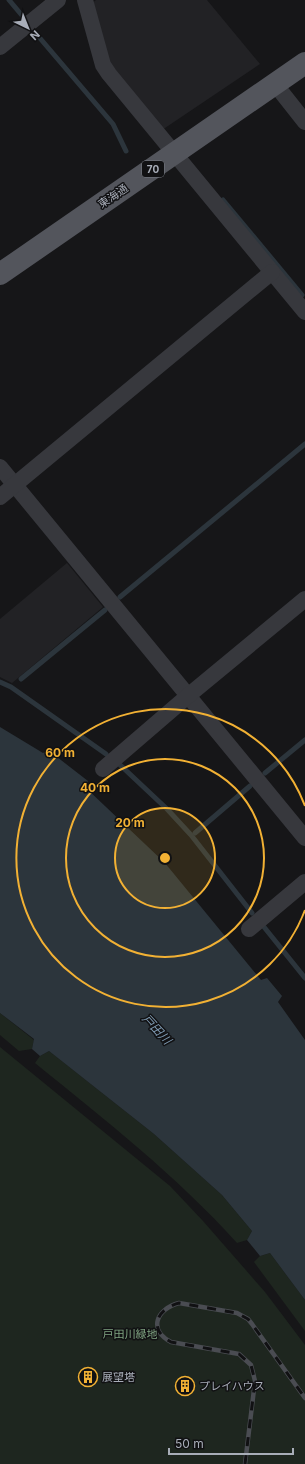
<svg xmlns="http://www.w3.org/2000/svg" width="305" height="1464" font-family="Inter,'Noto Sans JP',sans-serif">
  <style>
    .built { fill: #222225 }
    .green { fill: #1e261f }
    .water { fill: #2c353c }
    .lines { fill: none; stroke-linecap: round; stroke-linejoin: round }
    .stream { stroke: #2c353c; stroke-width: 5 }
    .street { stroke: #37383d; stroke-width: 16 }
    .primary { stroke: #53555c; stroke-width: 22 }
    .rail-casing { stroke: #4a4c52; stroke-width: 4.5 }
    .rail { stroke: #111113; stroke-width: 3; stroke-dasharray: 9; stroke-linecap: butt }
    .ring { fill: none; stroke: #f2b134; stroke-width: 2 }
    .labels { text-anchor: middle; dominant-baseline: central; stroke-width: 3; stroke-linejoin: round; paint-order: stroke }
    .shield { fill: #111113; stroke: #7b7e86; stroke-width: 1 }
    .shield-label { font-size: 10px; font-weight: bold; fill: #a8adb8 }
    .street-label { font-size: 11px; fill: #a8adb8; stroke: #111113 }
    .park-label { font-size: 11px; fill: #7fa381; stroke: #111113 }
    .poi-label { font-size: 11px; fill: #a8adb8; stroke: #111113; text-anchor: start }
    .water-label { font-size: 12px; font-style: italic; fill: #7f9bb3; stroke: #111113 }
    .centre { fill: #f2b134; stroke: #111113; stroke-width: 2 }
    .ring-label { font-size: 12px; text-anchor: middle; font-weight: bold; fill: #f2b134; stroke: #111113; stroke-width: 3; stroke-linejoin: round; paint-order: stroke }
  </style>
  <rect width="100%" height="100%" fill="#161618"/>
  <g class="built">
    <path d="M 96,0 L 207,0 L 260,64 L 162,130 L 107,60 L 91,4 Z"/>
    <path d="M 67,563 L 103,607 L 12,683 L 0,677 L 0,619 Z"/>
  </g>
  <g class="green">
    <path d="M 0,1013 L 34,1040 L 32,1049 L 19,1051 L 0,1035 Z"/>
    <path d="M 0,1047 L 170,1186 L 203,1221 L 265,1292 L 305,1345 L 305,1464 L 0,1464 Z"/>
    <path d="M 49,1051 L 154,1134 L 222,1195 L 252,1231 L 247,1240 L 237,1243 C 177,1176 105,1120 35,1063 L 40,1056 Z"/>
    <path d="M 270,1253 L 305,1300 L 305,1331 L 254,1262 L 260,1256 Z"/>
  </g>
  <path class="water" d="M 0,727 L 43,753 L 48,750 L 88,781 L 86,788 L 165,863 L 261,980 L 267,978 L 282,996 L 278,1002 L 305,1040 L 305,1300 L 270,1253 L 260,1256 L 247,1240 L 252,1231 L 222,1195 L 154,1134 L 49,1051 L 40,1056 L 32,1049 L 34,1039 L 0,1013 Z"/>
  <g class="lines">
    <g class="stream">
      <path d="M 9,0 L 25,19"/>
      <path d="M 33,30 L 113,124 L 126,151"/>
      <path d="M 223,200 L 302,295"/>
      <path d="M 120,597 L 305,444"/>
      <path d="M 21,679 L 105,610"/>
      <path d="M 0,682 L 11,687 L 106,754"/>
      <path d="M 118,763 L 167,809 L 191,835 L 252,913"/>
      <path d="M 265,773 L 305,740"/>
      <path d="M 195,833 L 250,786"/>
      <path d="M 264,927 L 305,978"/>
    </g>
    <g class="street">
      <path d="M 85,0 L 103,65 L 109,74 L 305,312"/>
      <path d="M 0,47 L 58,0"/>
      <path d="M 275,84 L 305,122"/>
      <path d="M 0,467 L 305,838"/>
      <path d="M 0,497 L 272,272"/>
      <path d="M 103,769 L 189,695 L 305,599"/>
      <path d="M 249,929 L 305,882"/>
    </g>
    <path class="primary" d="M 0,274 L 305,63"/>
    <defs>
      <path id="rail" d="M 245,1464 L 255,1381 L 251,1365 L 239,1354 L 171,1342 C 148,1330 156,1309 179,1303 L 237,1313 L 248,1319 L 252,1324 L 305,1398"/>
    </defs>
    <use href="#rail" class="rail-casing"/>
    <use href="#rail" class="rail"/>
  </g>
  <circle cx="165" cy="858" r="50" fill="#f2b134" fill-opacity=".12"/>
  <g class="ring">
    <circle cx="165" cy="858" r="50"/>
    <circle cx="165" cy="858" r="99"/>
    <path d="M305 910A149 149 0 1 1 305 806"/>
  </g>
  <defs>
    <symbol id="building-ring" viewBox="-11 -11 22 22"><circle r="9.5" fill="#111113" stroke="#f2b134" stroke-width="1.5"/><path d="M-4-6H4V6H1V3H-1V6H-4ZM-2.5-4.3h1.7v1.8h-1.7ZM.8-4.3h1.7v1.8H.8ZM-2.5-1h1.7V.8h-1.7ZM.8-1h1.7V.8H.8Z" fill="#f2b134"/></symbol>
  </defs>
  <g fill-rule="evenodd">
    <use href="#building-ring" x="77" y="1366" width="22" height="22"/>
    <use href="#building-ring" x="174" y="1375" width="22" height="22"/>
  </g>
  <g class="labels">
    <rect class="shield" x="142" y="161" width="22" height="16" rx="3"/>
    <g class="shield-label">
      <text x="153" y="169">70</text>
    </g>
    <g class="street-label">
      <text transform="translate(113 196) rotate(-34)">東海通</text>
    </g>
    <g class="park-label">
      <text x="130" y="1334">戸田川緑地</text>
    </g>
    <g class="poi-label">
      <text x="102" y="1377">展望塔</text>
      <text x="199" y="1386">プレイハウス</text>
    </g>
    <g class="water-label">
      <text transform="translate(157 1029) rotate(47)">戸田川</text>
    </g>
  </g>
  <circle cx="165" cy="858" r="6" class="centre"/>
  <g class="ring-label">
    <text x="60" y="757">60 m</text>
    <text x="95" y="792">40 m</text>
    <text x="130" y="827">20 m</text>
  </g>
  <g transform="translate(28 28) rotate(137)" stroke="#111113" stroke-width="3" paint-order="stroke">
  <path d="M0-3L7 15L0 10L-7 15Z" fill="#a8adb8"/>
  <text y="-6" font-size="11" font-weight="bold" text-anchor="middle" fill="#a8adb8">N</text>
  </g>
  <path d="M169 1448v6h124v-6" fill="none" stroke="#a8adb8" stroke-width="2"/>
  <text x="175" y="1448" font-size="12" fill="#a8adb8" stroke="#111113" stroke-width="3" paint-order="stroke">50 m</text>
</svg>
